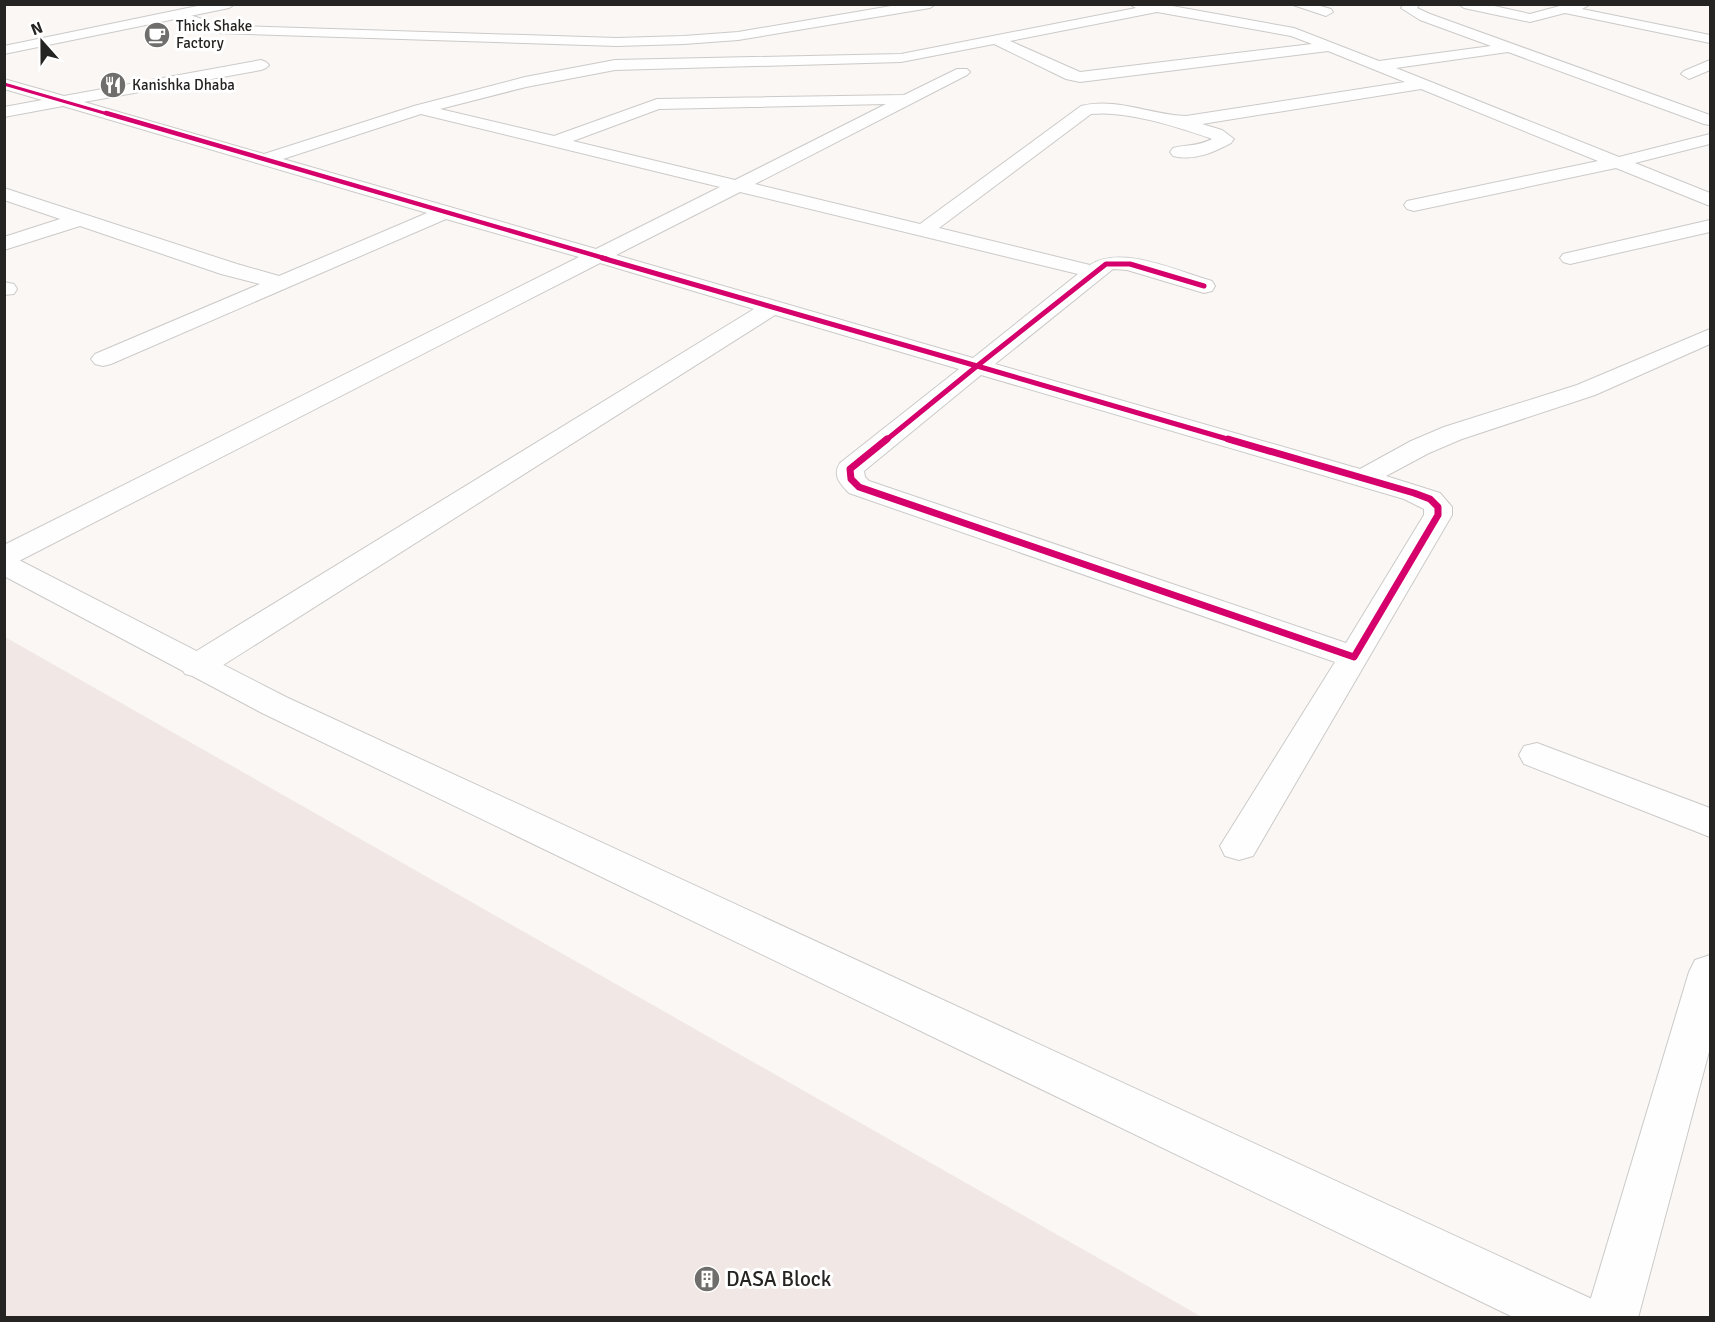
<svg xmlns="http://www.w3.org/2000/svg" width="1715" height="1322" font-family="Signika,sans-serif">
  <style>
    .built { fill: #f1e7e4 }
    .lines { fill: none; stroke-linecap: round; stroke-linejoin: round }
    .minor-casing { stroke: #cccac8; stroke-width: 2 }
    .tertiary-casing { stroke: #cccac8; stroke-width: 2 }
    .primary-casing { stroke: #cccac8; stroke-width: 2 }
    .minor { fill: #fefefe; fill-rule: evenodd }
    .tertiary { fill: #fefefe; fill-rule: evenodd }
    .primary { fill: #fefefe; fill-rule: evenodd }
    .cycleway-far3-casing { stroke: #fff; stroke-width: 4.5 }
    .cycleway-far2-casing { stroke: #fff; stroke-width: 7 }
    .cycleway-far1-casing { stroke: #fff; stroke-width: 8 }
    .cycleway-casing { stroke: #fff; stroke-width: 10 }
    .cycleway-far3 { stroke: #d6006c; stroke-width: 3 }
    .cycleway-far2 { stroke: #d6006c; stroke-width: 4.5 }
    .cycleway-far1 { stroke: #d6006c; stroke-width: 5 }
    .cycleway { stroke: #d6006c; stroke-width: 7 }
    .labels { text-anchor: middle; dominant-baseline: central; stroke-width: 6; stroke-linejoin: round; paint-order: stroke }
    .far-poi-label { font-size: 15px; fill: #262423; stroke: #fff; text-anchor: start }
    .near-poi-label { font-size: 21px; fill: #262423; stroke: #fff; text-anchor: start }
  </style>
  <rect width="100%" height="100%" fill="#faf7f5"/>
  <path class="built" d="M 5,637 L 1202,1317 L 5,1317 Z"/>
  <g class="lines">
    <defs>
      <g id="minor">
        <path d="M 903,4 L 936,4 L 930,8 L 738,40 L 684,44 L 617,46 L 218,33 L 173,18 L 171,15 L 178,11 L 220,25 L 235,26 L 617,38 L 684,36 L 738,32 Z"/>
        <path d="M 1129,4 L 1161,4 L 1294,28 L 1379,61 L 1491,46 L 1420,20 L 1401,8 L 1404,4 L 1420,4 L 1417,8 L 1430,14 L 1710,115 L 1710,125 L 1704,124 L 1508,52 L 1396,68 L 1619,157 L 1710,134 L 1710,144 L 1635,163 L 1710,193 L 1710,206 L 1616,168 L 1414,211 L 1407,209 L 1404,205 L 1407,201 L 1598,161 L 1421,89 L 1202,124 L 1222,130 L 1234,139 L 1231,143 C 1212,153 1195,161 1173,156 L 1170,152 L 1173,148 C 1189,144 1196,147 1212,139 L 1210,138 C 1177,127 1126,110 1091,114 L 939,228 L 1090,265 C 1121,244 1179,272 1212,281 L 1215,286 L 1212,291 L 1204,293 L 1127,270 L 1113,269 L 995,364 L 1360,469 L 1411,441 L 1444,427 L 1577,385 L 1710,329 L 1710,344 L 1595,395 L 1462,439 L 1429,453 L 1386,476 L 1440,493 L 1452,507 L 1452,515 L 1253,856 L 1239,860 L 1225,856 L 1220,846 L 1335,662 L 849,493 C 840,484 832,475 840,463 L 959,369 L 775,315 L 209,674 L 197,677 L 185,674 L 180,666 L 185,658 L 754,309 L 600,263 L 15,563 L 4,566 L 4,545 L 579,257 L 446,219 L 111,364 L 103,366 L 95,364 L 91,359 L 95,354 L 260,284 L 221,274 L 80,226 L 4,250 L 4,237 L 60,219 L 4,200 L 4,188 L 237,264 L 279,276 L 427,213 L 63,106 L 4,117 L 4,107 L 42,100 L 4,89 L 4,79 L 64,96 L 261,60 L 266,62 L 269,65 L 266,68 L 261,70 L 84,102 L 264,154 L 414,106 L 525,77 L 615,60 L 901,54 L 1136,8 ZM 1157,12 L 1291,36 L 1312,44 L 1080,72 L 1010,41 ZM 994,44 L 1066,79 L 1080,82 L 1328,51 L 1405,82 L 1186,116 C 1151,115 1116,97 1081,106 L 920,224 L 755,184 L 967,75 L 970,72 L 967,69 L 957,69 L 904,95 L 657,99 L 554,136 L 440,109 L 526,87 L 615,70 L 901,62 ZM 886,104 L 735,180 L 573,141 L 659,109 ZM 421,114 L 425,115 L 720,187 L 596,249 L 283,159 ZM 740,192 L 1078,274 L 973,358 L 616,255 ZM 981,375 L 1404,499 L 1424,509 L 1424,515 L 1346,643 L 869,481 L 865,477 L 864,471 Z"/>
        <path d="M 1290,4 L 1313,4 L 1331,9 L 1333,12 L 1326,16 Z"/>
        <path d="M 1458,4 L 1485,4 L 1530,14 L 1567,4 L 1591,4 L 1582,9 L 1710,35 L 1710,43 L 1565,13 L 1530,22 L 1464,8 Z"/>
        <path d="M 1710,60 L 1710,70 L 1689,79 L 1681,74 L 1684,71 Z"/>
        <path d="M 1710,220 L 1710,232 L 1570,264 L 1563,262 L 1560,258 L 1563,254 Z"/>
        <path d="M 4,282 L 14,284 L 17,289 L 14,294 L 4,295 Z"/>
        <path d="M 1537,743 L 1710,808 L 1710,837 L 1524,764 L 1519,755 L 1524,746 Z"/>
        <path d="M 1710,955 L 1710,1048 L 1638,1318 L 1585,1318 L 1689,972 L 1695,960 Z"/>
      </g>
      <path id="tertiary" d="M 4,555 L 15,558 L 286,697 L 1592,1299 L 1599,1318 L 1515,1318 L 262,713 L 4,576 Z"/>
      <path id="primary" d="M 207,4 L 235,4 L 229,8 L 4,54 L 4,46 Z"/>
    </defs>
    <use href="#minor" class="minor-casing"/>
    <use href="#tertiary" class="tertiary-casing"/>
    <use href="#primary" class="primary-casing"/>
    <use href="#minor" class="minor"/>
    <use href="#tertiary" class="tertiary"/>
    <use href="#primary" class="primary"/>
    <defs>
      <path id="cycleway-far3" d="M 4,84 L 111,115"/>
      <path id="cycleway-far2" d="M 106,113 L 607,259"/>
      <g id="cycleway-far1">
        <path d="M 602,258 L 977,366"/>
        <path d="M 977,366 L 1234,441"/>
        <path d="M 977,366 L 1106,264 L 1130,264 L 1204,286"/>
        <path d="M 885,441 L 977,366"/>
      </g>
      <path id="cycleway" d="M 887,439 L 850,469 L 851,479 L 859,487 L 1354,657 L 1438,515 L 1438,507 L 1430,499 L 1414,493 L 1228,439"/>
    </defs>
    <use href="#cycleway-far3" class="cycleway-far3-casing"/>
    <use href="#cycleway-far2" class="cycleway-far2-casing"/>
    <use href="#cycleway-far1" class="cycleway-far1-casing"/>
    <use href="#cycleway" class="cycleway-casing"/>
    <use href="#cycleway-far3" class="cycleway-far3"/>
    <use href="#cycleway-far2" class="cycleway-far2"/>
    <use href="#cycleway-far1" class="cycleway-far1"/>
    <use href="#cycleway" class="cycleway"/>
  </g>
  <defs>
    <symbol id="cafe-disc" viewBox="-11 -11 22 22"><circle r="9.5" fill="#706e6c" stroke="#fff"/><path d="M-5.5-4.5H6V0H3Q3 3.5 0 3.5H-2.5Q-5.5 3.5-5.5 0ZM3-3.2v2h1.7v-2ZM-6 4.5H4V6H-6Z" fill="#fff"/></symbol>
    <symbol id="restaurant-disc" viewBox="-11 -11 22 22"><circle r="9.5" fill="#706e6c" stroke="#fff"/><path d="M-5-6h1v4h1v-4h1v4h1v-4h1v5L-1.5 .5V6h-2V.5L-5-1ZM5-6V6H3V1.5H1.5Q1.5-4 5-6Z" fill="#fff"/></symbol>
    <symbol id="building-disc" viewBox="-11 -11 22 22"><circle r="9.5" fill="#706e6c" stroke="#fff"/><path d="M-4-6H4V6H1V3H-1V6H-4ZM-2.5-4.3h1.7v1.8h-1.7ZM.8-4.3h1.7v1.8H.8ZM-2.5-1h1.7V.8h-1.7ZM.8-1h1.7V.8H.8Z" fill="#fff"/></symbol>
  </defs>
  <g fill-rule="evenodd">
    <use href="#cafe-disc" x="142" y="20" width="30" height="30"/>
    <use href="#restaurant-disc" x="98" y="70" width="30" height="30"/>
    <use href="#building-disc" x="692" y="1264" width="30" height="30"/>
  </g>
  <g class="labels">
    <g class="far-poi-label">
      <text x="176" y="26">Thick Shake<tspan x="176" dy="17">Factory</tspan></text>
      <text x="132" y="85">Kanishka Dhaba</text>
    </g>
    <g class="near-poi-label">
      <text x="726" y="1279">DASA Block</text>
    </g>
  </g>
  <rect width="1715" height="1322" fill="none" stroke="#262423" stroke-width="12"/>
  <g transform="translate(42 42) rotate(339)" stroke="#ffffff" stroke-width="4.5" paint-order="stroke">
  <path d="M0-4.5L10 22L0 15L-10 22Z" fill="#262423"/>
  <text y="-9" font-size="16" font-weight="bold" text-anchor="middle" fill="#262423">N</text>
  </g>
</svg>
